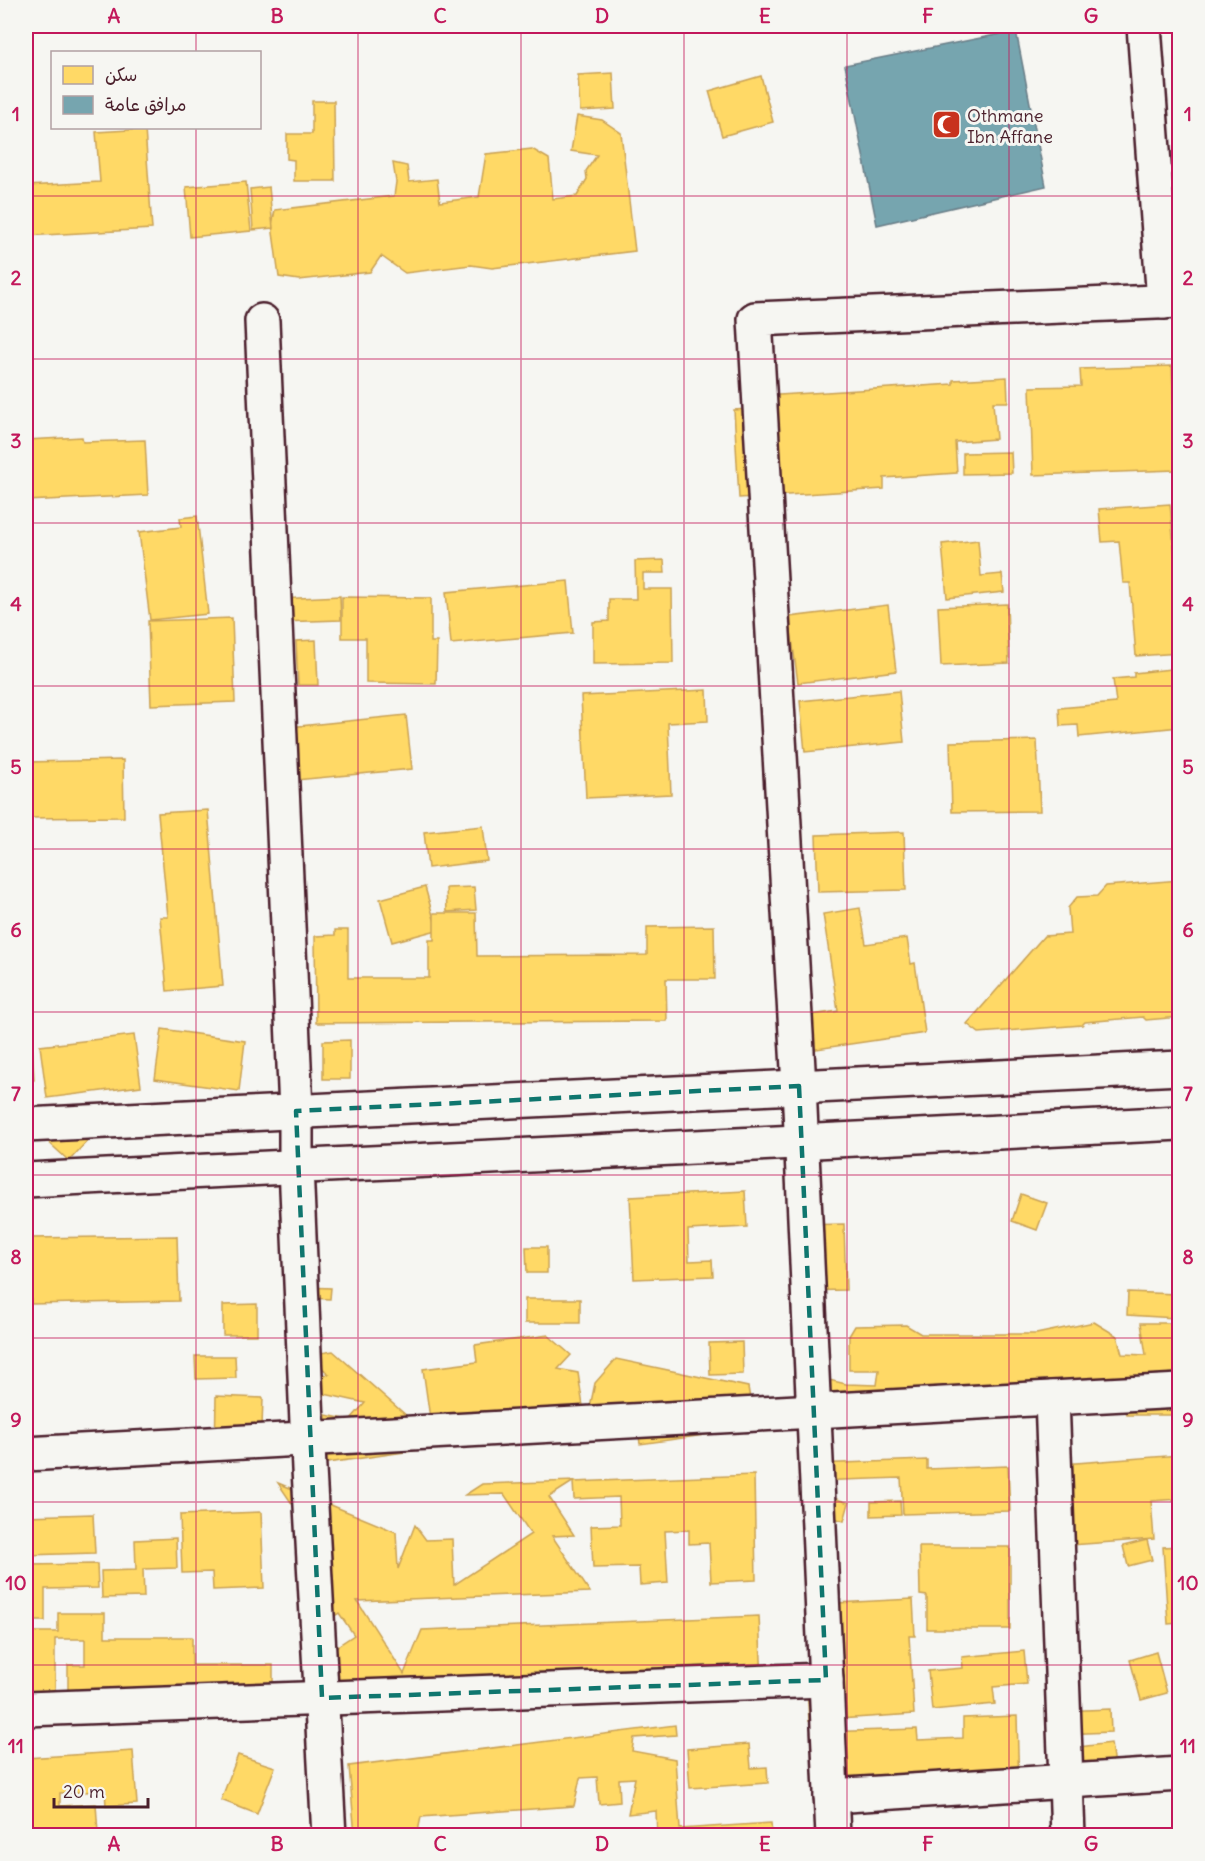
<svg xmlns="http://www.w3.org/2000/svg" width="1205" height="1861" font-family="Delius,'Playpen Sans Arabic',sans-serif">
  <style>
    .homes { fill: #ffd966; stroke: #c9a154; stroke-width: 1.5 }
    .public { fill: #76a5af; stroke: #697d87; stroke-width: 1.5 }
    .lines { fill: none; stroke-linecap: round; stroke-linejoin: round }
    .street-casing { stroke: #4a1f2b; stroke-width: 38 }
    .street { stroke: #f6f6f2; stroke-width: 33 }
    .marked { fill: none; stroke: #0f766e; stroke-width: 4.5; stroke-dasharray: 12 8; stroke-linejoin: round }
    .grid { fill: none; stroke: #c2185b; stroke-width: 1.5; stroke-opacity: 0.55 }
    .labels { text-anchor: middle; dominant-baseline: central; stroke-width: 6; stroke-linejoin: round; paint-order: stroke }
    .poi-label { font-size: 18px; fill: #4a1f2b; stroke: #f6f6f2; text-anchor: start }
    .neatline { fill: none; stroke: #c2185b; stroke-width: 2 }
    .grid-label { font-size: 20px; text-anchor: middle; font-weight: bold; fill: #c2185b }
  </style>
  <rect width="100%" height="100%" fill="#f6f6f2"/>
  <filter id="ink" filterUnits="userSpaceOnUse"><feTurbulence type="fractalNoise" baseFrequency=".0167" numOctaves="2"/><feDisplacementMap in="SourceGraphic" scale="12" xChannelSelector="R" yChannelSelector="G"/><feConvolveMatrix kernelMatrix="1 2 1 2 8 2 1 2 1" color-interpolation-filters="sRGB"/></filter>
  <g filter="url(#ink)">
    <g class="homes">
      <path d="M 536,26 L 572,26 L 536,29 Z"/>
      <path d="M 613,73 L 615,109 L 580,111 L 578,75 Z"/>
      <path d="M 761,76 L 773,122 L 722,136 L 709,91 Z"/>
      <path d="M 312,101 L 334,101 L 335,181 L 294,181 L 294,160 L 287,159 L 287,134 L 312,134 Z"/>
      <path d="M 577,116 L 602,120 L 621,133 L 635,251 L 492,268 L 471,265 L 405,273 L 381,256 L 370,272 L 299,280 L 279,277 L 272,225 L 275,210 L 394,196 L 396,182 L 393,163 L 407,166 L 409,182 L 437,179 L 440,202 L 479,197 L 486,154 L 532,149 L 549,159 L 553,199 L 577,196 L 587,179 L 586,171 L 597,155 L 571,151 Z"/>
      <path d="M 145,129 L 152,229 L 26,236 L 26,186 L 100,182 L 96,132 Z"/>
      <path d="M 246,182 L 251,231 L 190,237 L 186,187 Z"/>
      <path d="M 269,187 L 273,228 L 253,230 L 250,189 Z"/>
      <path d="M 1172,366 L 1176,470 L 1033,475 L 1030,387 L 1081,386 L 1080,369 Z"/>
      <path d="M 1007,377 L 1008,402 L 993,402 L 996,439 L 955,442 L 957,473 L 884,478 L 884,489 L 739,498 L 734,410 L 749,409 L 748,397 L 953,384 L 953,380 Z"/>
      <path d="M 82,437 L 83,442 L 145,440 L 148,495 L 26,501 L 26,440 Z"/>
      <path d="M 1011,452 L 1012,473 L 963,474 L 963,453 Z"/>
      <path d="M 1170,504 L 1180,613 L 1180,653 L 1136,656 L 1130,583 L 1123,583 L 1119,541 L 1102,542 L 1099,509 Z"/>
      <path d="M 197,516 L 208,614 L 150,620 L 139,532 L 181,527 L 180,518 Z"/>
      <path d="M 978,540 L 981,576 L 1002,574 L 1004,592 L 947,598 L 942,544 Z"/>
      <path d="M 664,560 L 665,573 L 643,573 L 643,589 L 672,589 L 673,663 L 593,664 L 593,622 L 609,621 L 609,599 L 636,599 L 635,561 Z"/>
      <path d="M 568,581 L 573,633 L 451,644 L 446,592 Z"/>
      <path d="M 340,596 L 341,620 L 280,622 L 279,599 Z"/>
      <path d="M 342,597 L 431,598 L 431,642 L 437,642 L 436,684 L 366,683 L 366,638 L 342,638 Z"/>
      <path d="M 1007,604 L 1009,663 L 941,666 L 938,607 Z"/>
      <path d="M 888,605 L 896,671 L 798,683 L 789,617 Z"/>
      <path d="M 232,618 L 235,702 L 151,705 L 148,621 Z"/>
      <path d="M 316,640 L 318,685 L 298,685 L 296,641 Z"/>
      <path d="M 1180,668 L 1180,727 L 1079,737 L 1078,725 L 1060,726 L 1059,708 L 1116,703 L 1113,679 L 1134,677 L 1134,673 Z"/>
      <path d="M 707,690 L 708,721 L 668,723 L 671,794 L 586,798 L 581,696 Z"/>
      <path d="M 899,691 L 904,742 L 805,752 L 800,701 Z"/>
      <path d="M 406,715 L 412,769 L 296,780 L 290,727 Z"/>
      <path d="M 1037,740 L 1040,811 L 952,812 L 950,742 Z"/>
      <path d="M 123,760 L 124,817 L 26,818 L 26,762 Z"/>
      <path d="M 208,810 L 223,986 L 167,991 L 160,917 L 168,917 L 158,813 Z"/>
      <path d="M 483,826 L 487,861 L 428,868 L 424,832 Z"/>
      <path d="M 904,832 L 906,890 L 818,892 L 816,835 Z"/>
      <path d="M 1180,880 L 1180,1017 L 1146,1020 L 1143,1017 L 1085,1022 L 1082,1025 L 979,1033 L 967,1024 L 1044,936 L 1070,934 L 1068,908 L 1077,897 L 1097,896 L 1106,886 Z"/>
      <path d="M 425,887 L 437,930 L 392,942 L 380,899 Z"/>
      <path d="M 474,887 L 476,910 L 447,912 L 446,888 Z"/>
      <path d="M 860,908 L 866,944 L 907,938 L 911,964 L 915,963 L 925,1033 L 810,1050 L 805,1016 L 838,1011 L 823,914 Z"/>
      <path d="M 434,913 L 476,913 L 477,956 L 647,955 L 647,927 L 714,926 L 715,979 L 666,979 L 667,1021 L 316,1023 L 315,936 L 335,935 L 335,930 L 348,930 L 348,978 L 429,978 L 429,940 L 434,940 Z"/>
      <path d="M 162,1029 L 245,1041 L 239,1091 L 155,1079 Z"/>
      <path d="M 134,1035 L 141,1086 L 47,1098 L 40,1046 Z"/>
      <path d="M 350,1040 L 350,1079 L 323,1079 L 323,1041 Z"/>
      <path d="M 32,1043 L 34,1080 L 26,1080 L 26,1044 Z"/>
      <path d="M 62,1117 L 88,1140 L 69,1161 L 44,1138 Z"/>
      <path d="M 745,1191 L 747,1227 L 688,1230 L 689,1261 L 712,1260 L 713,1276 L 634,1279 L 630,1197 Z"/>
      <path d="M 1021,1194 L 1047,1203 L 1037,1230 L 1012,1221 Z"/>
      <path d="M 844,1224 L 846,1290 L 797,1291 L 796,1225 Z"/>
      <path d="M 177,1236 L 179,1301 L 31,1304 L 30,1238 Z"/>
      <path d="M 526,1247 L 547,1247 L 547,1273 L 527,1273 Z"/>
      <path d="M 306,1287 L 331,1288 L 330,1299 L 305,1298 Z"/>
      <path d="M 1128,1292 L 1176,1294 L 1175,1318 L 1127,1315 Z"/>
      <rect x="525" y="1299" width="55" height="24"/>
      <path d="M 257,1304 L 257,1335 L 223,1335 L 223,1305 Z"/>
      <path d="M 1094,1322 L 1117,1336 L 1122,1354 L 1146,1355 L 1141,1323 L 1174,1323 L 1180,1340 L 1180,1415 L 1127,1415 L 1121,1393 L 804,1424 L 825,1379 L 846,1384 L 877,1385 L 879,1370 L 849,1370 L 849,1336 L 855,1326 L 906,1325 L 921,1334 L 1036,1334 Z"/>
      <path d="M 548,1335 L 571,1355 L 558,1369 L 578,1373 L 586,1426 L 595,1383 L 616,1359 L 748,1387 L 755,1428 L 640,1444 L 635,1405 L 624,1417 L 593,1422 L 590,1436 L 543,1427 L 538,1433 L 306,1466 L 313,1434 L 328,1432 L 326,1415 L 350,1420 L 365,1403 L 306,1390 L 308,1377 L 329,1374 L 308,1355 L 333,1351 L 433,1439 L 423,1369 L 477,1362 L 475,1345 Z"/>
      <path d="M 742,1342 L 743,1374 L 710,1375 L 709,1343 Z"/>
      <path d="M 195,1356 L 235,1356 L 236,1378 L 196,1379 Z"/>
      <path d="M 216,1396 L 263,1398 L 261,1456 L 215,1454 Z"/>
      <path d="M 1180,1455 L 1180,1499 L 1151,1501 L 1154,1539 L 1057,1546 L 1050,1465 Z"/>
      <path d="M 927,1460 L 927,1469 L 1008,1466 L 1010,1511 L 903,1514 L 901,1478 L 813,1481 L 813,1464 Z"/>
      <path d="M 754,1475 L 756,1580 L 711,1582 L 709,1543 L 689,1544 L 689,1530 L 665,1531 L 668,1583 L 640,1585 L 639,1567 L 593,1568 L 591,1526 L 620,1525 L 619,1497 L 574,1499 L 573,1482 Z"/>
      <path d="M 574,1481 L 549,1497 L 574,1535 L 552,1536 L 590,1592 L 357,1601 L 404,1674 L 422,1630 L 759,1616 L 762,1681 L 320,1700 L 318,1659 L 354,1635 L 339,1613 L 307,1634 L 330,1560 L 278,1483 L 396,1532 L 398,1569 L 415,1525 L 426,1540 L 452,1539 L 454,1585 L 531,1534 L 504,1494 L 465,1495 L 482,1484 Z"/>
      <path d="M 827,1496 L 849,1503 L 844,1521 L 821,1514 Z"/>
      <path d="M 900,1501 L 901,1515 L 871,1516 L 871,1502 Z"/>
      <path d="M 261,1512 L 264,1588 L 213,1590 L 212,1572 L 182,1573 L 180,1515 Z"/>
      <path d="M 93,1514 L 95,1553 L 26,1555 L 26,1516 Z"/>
      <path d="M 176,1538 L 177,1568 L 143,1569 L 144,1597 L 102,1598 L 101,1571 L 136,1570 L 135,1540 Z"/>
      <path d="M 1147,1540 L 1152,1560 L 1128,1566 L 1123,1546 Z"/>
      <path d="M 1180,1546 L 1180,1623 L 1168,1624 L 1163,1547 Z"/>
      <path d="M 919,1547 L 1010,1547 L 1010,1629 L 927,1629 L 927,1596 L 920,1595 Z"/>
      <path d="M 97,1564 L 98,1588 L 45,1589 L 45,1621 L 26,1621 L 26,1565 Z"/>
      <path d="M 913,1599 L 915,1636 L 909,1636 L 914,1714 L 809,1721 L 806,1668 L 821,1667 L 816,1604 Z"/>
      <path d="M 58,1613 L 105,1613 L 105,1637 L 192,1637 L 192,1665 L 273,1665 L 273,1706 L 68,1702 L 68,1665 L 85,1665 L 85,1639 L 55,1639 L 55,1723 L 26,1722 L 26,1632 L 58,1632 Z"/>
      <path d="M 1024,1651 L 1027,1684 L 993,1687 L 995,1704 L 932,1710 L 928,1671 L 963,1668 L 962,1657 Z"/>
      <path d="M 1156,1652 L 1167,1693 L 1141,1700 L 1130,1660 Z"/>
      <path d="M 1110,1709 L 1111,1732 L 1062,1734 L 1061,1711 Z"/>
      <path d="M 1017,1716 L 1019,1789 L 824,1794 L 822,1732 L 917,1729 L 918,1740 L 963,1738 L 963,1718 Z"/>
      <path d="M 675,1725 L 676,1735 L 634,1738 L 632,1751 L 675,1759 L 680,1829 L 771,1823 L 772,1836 L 657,1836 L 656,1811 L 628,1814 L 635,1778 L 619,1779 L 620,1802 L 599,1804 L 597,1777 L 580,1778 L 574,1806 L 421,1817 L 417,1836 L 355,1836 L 349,1766 Z"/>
      <path d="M 1111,1743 L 1116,1781 L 1076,1786 L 1071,1748 Z"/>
      <path d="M 749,1744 L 751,1768 L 767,1767 L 768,1783 L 690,1788 L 687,1749 Z"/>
      <path d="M 133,1751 L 137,1804 L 106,1806 L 105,1791 L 60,1793 L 60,1806 L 96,1804 L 98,1833 L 64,1835 L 64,1829 L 26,1831 L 26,1758 Z"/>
      <path d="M 238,1755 L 275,1767 L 257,1814 L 221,1800 Z"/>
      <path d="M 1010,1832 L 1020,1836 L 962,1836 Z"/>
    </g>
    <path class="public" d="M 1016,31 L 1046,186 L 877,225 L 845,65 Z"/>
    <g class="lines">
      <defs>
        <g id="street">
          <path d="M 1144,26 L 1164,302"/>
          <path d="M 262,321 L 296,1111 L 296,1166 L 309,1469 L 329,1836"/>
          <path d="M 26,1125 L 1180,1068"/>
          <path d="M 26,1180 L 1180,1123"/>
          <path d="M 1052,1398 L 1068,1836"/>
          <path d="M 26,1454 L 1180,1391"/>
          <path d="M 26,1709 L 826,1680"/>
          <path d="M 831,1796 L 1180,1774"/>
          <path d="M 833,1836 L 799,1086 L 755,319 L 1180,301"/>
        </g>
      </defs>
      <use href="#street" class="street-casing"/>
      <use href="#street" class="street"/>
    </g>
  </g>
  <path class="marked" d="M 799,1086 L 826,1680 L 322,1698 L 296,1111 Z"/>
  <path class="grid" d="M 196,26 L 196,52M 358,26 L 358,1836M 521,26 L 521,1836M 684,26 L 684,1836M 847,26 L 847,1836M 1009,26 L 1009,1836M 196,128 L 196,1836M 26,196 L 1180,196M 26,359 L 1180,359M 26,523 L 1180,523M 26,686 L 1180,686M 26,849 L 1180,849M 26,1012 L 1180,1012M 26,1175 L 1180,1175M 26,1338 L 1180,1338M 26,1502 L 1180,1502M 26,1665 L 1180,1665"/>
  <defs>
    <symbol id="mosque-square" viewBox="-11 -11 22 22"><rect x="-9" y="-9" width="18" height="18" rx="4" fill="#c8321e" stroke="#f6f6f2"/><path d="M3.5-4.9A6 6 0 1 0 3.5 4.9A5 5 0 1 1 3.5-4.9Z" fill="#fff"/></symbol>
  </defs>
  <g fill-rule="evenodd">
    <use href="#mosque-square" x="930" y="108" width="33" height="33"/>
  </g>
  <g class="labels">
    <g class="poi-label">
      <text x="967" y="115">Othmane<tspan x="967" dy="21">Ibn Affane</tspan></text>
    </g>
  </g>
  <rect width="1205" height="1861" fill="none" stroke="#f6f6f2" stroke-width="66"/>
  <rect x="51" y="51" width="210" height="78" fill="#f6f6f2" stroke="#b1a0a2" stroke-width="1.5"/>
  <rect x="63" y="66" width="30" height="18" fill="#ffd966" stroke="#b1a0a2" stroke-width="1.5"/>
  <text x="105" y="81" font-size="18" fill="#4a1f2b">سكن</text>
  <rect x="63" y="96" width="30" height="18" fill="#76a5af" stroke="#b1a0a2" stroke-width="1.5"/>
  <text x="105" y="111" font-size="18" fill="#4a1f2b">مرافق عامة</text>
  <path d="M54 1798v9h94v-9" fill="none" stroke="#4a1f2b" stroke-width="3"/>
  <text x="63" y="1798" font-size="18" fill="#4a1f2b" stroke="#f6f6f2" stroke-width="4.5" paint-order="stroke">20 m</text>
  <rect x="33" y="33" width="1139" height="1795" class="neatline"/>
  <g class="grid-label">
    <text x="114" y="23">A</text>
    <text x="277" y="23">B</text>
    <text x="440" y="23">C</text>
    <text x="602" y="23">D</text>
    <text x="765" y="23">E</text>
    <text x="928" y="23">F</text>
    <text x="1091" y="23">G</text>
    <text x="16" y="121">1</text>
    <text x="1188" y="121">1</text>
    <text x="16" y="285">2</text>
    <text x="1188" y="285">2</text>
    <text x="16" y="448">3</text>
    <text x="1188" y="448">3</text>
    <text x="16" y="611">4</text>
    <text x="1188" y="611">4</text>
    <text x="16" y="774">5</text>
    <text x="1188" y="774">5</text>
    <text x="16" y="937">6</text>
    <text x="1188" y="937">6</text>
    <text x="16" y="1101">7</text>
    <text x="1188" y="1101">7</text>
    <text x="16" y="1264">8</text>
    <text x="1188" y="1264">8</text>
    <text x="16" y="1427">9</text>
    <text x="1188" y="1427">9</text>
    <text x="16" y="1590">10</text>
    <text x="1188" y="1590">10</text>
    <text x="16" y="1753">11</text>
    <text x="1188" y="1753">11</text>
    <text x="114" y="1851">A</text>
    <text x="277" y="1851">B</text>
    <text x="440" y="1851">C</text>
    <text x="602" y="1851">D</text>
    <text x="765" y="1851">E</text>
    <text x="928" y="1851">F</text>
    <text x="1091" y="1851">G</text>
  </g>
</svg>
